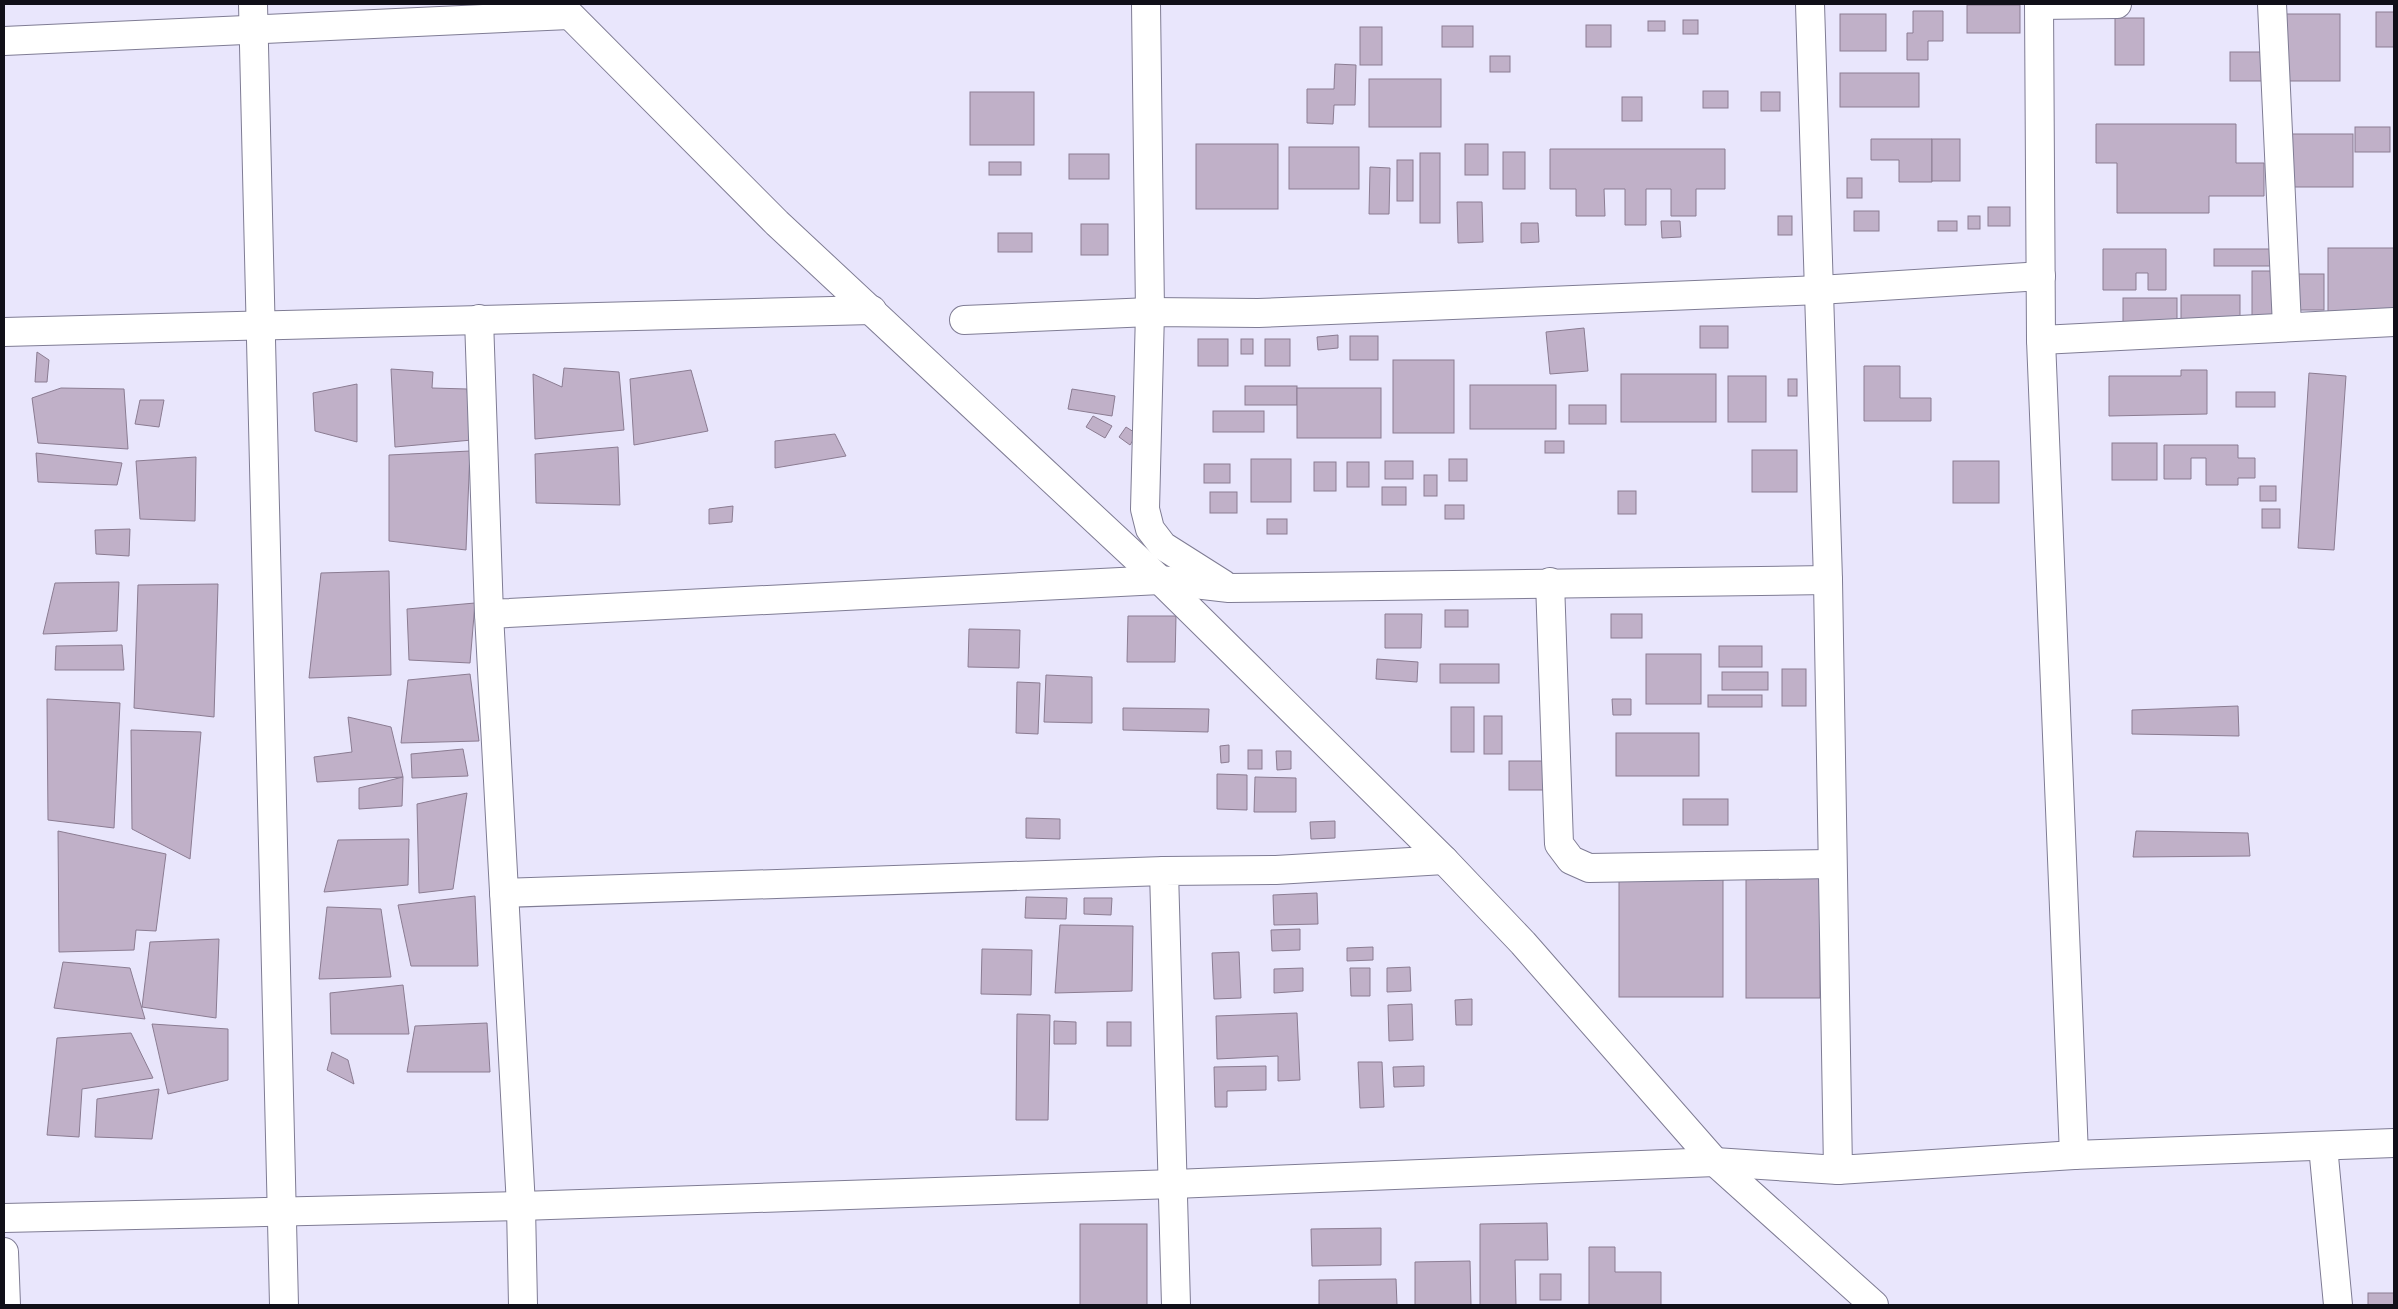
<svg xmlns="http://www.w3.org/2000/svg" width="2398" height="1309" font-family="Signika,sans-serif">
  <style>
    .building { fill: #c0b0c8; stroke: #8b7c92 }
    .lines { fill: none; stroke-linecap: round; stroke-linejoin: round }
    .minor-casing { stroke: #7f7c94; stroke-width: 30 }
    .minor { stroke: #fff; stroke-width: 28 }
  </style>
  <rect width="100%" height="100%" fill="#e9e6fc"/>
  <g class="building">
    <rect x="1967" y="5" width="53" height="28"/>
    <path d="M 1913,11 L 1943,11 L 1943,41 L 1928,41 L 1928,60 L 1907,60 L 1907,33 L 1913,33 Z"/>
    <rect x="2376" y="12" width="18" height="35"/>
    <rect x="1840" y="14" width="46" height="37"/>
    <rect x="2284" y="14" width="56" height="67"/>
    <rect x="2115" y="18" width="29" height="47"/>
    <rect x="1683" y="20" width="15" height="14"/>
    <rect x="1648" y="21" width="17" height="10"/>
    <rect x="1586" y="25" width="25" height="22"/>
    <rect x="1442" y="26" width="31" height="21"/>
    <rect x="1360" y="27" width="22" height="38"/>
    <rect x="2230" y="52" width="34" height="29"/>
    <rect x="1490" y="56" width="20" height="16"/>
    <path d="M 1335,64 L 1356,65 L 1355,105 L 1334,105 L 1333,124 L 1307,123 L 1307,89 L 1334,89 Z"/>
    <rect x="1840" y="73" width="79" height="34"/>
    <rect x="1369" y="79" width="72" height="48"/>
    <rect x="1703" y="91" width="25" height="17"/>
    <rect x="970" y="92" width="64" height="53"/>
    <rect x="1761" y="92" width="19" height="19"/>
    <rect x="1622" y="97" width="20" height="24"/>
    <path d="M 2096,124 L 2236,124 L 2236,163 L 2264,163 L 2264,196 L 2209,196 L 2209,213 L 2117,213 L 2117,163 L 2096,163 Z"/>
    <rect x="2355" y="127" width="35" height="25"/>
    <rect x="2290" y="134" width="63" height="53"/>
    <path d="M 1871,139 L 1932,139 L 1932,182 L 1899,182 L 1899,160 L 1871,160 Z"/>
    <rect x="1932" y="139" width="28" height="42"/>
    <rect x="1196" y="144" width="82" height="65"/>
    <rect x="1465" y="144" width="23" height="31"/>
    <rect x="1289" y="147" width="70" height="42"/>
    <path d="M 1550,149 L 1725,149 L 1725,189 L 1696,189 L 1696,216 L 1671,216 L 1671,189 L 1646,189 L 1646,225 L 1625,225 L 1625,189 L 1604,189 L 1605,216 L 1576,216 L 1576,189 L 1550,189 Z"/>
    <rect x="1503" y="152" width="22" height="37"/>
    <rect x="1420" y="153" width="20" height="70"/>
    <rect x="1069" y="154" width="40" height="25"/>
    <rect x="1397" y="160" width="16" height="41"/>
    <rect x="989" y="162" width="32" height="13"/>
    <path d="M 1370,167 L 1390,168 L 1389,214 L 1369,214 Z"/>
    <rect x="1847" y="178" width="15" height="20"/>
    <path d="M 1457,202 L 1482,202 L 1483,242 L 1458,243 Z"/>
    <rect x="1988" y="207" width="22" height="19"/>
    <rect x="1854" y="211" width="25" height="20"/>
    <rect x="1778" y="216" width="14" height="19"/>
    <rect x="1968" y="216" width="12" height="13"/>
    <path d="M 1661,221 L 1680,221 L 1681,237 L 1662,238 Z"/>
    <rect x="1938" y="221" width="19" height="10"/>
    <path d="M 1521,223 L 1538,223 L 1539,242 L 1521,243 Z"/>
    <rect x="1081" y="224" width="27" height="31"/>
    <rect x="998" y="233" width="34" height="19"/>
    <rect x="2328" y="248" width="66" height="66"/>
    <path d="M 2103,249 L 2166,249 L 2166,290 L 2148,290 L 2148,273 L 2136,273 L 2136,290 L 2103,290 Z"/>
    <rect x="2214" y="249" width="59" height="17"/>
    <rect x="2252" y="271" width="25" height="51"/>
    <rect x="2295" y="274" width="29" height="36"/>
    <rect x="2181" y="295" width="59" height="29"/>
    <rect x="2123" y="298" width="54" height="26"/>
    <rect x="1700" y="326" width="28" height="22"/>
    <path d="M 1584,328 L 1588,371 L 1550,374 L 1546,332 Z"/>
    <path d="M 1338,335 L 1338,348 L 1318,350 L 1317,337 Z"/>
    <rect x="1350" y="336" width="28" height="24"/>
    <rect x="1198" y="339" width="30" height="27"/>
    <rect x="1241" y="339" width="12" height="15"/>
    <rect x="1265" y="339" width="25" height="27"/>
    <path d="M 37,352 L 49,360 L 47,382 L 35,382 Z"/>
    <rect x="1393" y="360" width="61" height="73"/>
    <path d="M 1864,366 L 1900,366 L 1900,398 L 1931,398 L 1931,421 L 1864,421 Z"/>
    <path d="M 564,368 L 619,372 L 624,430 L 535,439 L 533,374 L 562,387 Z"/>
    <path d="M 391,369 L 433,372 L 432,388 L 467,389 L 472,440 L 395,447 Z"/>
    <path d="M 691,370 L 708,431 L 634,445 L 630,379 Z"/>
    <path d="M 2181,370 L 2207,370 L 2207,414 L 2109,416 L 2109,376 L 2181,376 Z"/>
    <path d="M 2309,373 L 2346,376 L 2334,550 L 2298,548 Z"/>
    <rect x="1621" y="374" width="95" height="48"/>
    <rect x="1728" y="376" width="38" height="46"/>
    <rect x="1788" y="379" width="9" height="17"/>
    <path d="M 357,384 L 357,442 L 315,431 L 313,393 Z"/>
    <rect x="1470" y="385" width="86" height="44"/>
    <rect x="1245" y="386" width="52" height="19"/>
    <path d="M 61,388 L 124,389 L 128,449 L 38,443 L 32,398 Z"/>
    <rect x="1297" y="388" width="84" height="50"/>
    <path d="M 1072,389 L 1115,396 L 1112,416 L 1068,409 Z"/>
    <rect x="2236" y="392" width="39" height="15"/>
    <path d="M 140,400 L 164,400 L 159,427 L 135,424 Z"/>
    <rect x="1569" y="405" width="37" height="19"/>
    <rect x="1213" y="411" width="51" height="21"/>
    <path d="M 1093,416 L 1112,426 L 1105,438 L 1086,427 Z"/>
    <path d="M 1126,427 L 1137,434 L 1130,445 L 1119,437 Z"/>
    <path d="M 835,434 L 846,456 L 775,468 L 775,441 Z"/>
    <rect x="1545" y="441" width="19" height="12"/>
    <rect x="2112" y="443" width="45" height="37"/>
    <path d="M 2164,445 L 2238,445 L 2238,458 L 2255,458 L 2255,478 L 2238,478 L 2238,485 L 2206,485 L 2206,458 L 2191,458 L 2191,479 L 2164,479 Z"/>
    <path d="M 618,447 L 620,505 L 536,503 L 535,454 Z"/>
    <rect x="1752" y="450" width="45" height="42"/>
    <path d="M 470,451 L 466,550 L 389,541 L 389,455 Z"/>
    <path d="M 36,453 L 122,463 L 117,485 L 38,482 Z"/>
    <path d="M 196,457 L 195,521 L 140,519 L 136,461 Z"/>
    <rect x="1251" y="459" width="40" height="43"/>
    <rect x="1449" y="459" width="18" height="22"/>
    <rect x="1385" y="461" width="28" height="18"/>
    <rect x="1953" y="461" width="46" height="42"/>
    <rect x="1314" y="462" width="22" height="29"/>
    <rect x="1347" y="462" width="22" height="25"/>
    <rect x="1204" y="464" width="26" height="19"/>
    <rect x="1424" y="475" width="13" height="21"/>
    <rect x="2260" y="486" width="16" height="15"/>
    <rect x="1382" y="487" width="24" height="18"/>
    <rect x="1618" y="491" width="18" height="23"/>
    <rect x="1210" y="492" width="27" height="21"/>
    <rect x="1445" y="505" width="19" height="14"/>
    <path d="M 733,506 L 732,522 L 709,524 L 709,509 Z"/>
    <rect x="2262" y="509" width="18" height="19"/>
    <rect x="1267" y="519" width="20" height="15"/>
    <path d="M 130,529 L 129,556 L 96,554 L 95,530 Z"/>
    <path d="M 389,571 L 391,675 L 309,678 L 321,573 Z"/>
    <path d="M 119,582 L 117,631 L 43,634 L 55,583 Z"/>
    <path d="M 218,584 L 214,717 L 134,708 L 138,585 Z"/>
    <path d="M 475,603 L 470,663 L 409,660 L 407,609 Z"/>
    <rect x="1445" y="610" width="23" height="17"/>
    <path d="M 1385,614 L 1422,614 L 1421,648 L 1385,648 Z"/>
    <rect x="1611" y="614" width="31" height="24"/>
    <path d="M 1128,616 L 1176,616 L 1175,662 L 1127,662 Z"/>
    <path d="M 969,629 L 1020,630 L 1019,668 L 968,667 Z"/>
    <path d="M 122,645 L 124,670 L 55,670 L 56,646 Z"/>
    <rect x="1719" y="646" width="43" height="21"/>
    <rect x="1646" y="654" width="55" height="50"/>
    <path d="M 1377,659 L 1418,662 L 1417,682 L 1376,679 Z"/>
    <rect x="1440" y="664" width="59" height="19"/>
    <rect x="1782" y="669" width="24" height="37"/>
    <rect x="1722" y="672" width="46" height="18"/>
    <path d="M 470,674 L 479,741 L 401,743 L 408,680 Z"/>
    <path d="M 1046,675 L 1092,677 L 1092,723 L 1044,722 Z"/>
    <path d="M 1017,682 L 1040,683 L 1038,734 L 1016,733 Z"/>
    <rect x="1708" y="695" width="54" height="12"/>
    <path d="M 47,699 L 120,703 L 114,828 L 48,820 Z"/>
    <path d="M 1612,699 L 1631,699 L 1631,715 L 1613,715 Z"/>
    <path d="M 2238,706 L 2239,736 L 2132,734 L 2132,710 Z"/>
    <rect x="1451" y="707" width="23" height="45"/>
    <path d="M 1123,708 L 1209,709 L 1208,732 L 1123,730 Z"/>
    <rect x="1484" y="716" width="18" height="38"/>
    <path d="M 348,717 L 391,727 L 403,777 L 317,782 L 314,757 L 352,752 Z"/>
    <path d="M 131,730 L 201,732 L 190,859 L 132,829 Z"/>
    <rect x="1616" y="733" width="83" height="43"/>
    <path d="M 1229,745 L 1229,762 L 1221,763 L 1220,746 Z"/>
    <path d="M 463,749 L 468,776 L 412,778 L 411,754 Z"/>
    <rect x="1248" y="750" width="14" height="19"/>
    <path d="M 1276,751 L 1291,751 L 1291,769 L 1277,770 Z"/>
    <rect x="1509" y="761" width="37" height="29"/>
    <path d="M 1217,774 L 1247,775 L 1247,810 L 1217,809 Z"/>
    <path d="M 403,777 L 402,806 L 359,809 L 359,788 Z"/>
    <path d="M 1255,777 L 1296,778 L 1296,812 L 1254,812 Z"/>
    <path d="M 467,793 L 453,889 L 419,893 L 417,804 Z"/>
    <rect x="1683" y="799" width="45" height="26"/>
    <path d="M 1026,818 L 1060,819 L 1060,839 L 1026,838 Z"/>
    <path d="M 1335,821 L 1335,838 L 1311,839 L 1310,822 Z"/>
    <path d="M 58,831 L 166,854 L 156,931 L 136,930 L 134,950 L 59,952 Z"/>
    <path d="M 2136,831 L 2248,833 L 2250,856 L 2133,857 Z"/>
    <path d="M 409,839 L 408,885 L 324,892 L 338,840 Z"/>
    <rect x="1746" y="873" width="74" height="125"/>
    <rect x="1619" y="878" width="104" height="119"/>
    <path d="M 1317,893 L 1318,924 L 1274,925 L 1273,895 Z"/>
    <path d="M 475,896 L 478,966 L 411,966 L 398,905 Z"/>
    <path d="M 1026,897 L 1067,898 L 1066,919 L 1025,918 Z"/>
    <path d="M 1084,898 L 1112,898 L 1111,915 L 1084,914 Z"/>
    <path d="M 327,907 L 381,909 L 391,977 L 319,979 Z"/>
    <path d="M 1060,925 L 1133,926 L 1132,991 L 1055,993 Z"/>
    <path d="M 1300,929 L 1300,950 L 1272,951 L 1271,930 Z"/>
    <path d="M 219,939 L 216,1018 L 142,1007 L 150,942 Z"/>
    <path d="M 1373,947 L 1373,960 L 1347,961 L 1347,948 Z"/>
    <path d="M 982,949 L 1032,950 L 1031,995 L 981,994 Z"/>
    <path d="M 1239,952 L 1241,998 L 1214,999 L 1212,953 Z"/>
    <path d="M 63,962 L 130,968 L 145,1019 L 54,1008 Z"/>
    <path d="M 1410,967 L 1411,991 L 1387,992 L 1387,968 Z"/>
    <path d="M 1303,968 L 1303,991 L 1274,993 L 1274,969 Z"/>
    <path d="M 1350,968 L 1370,968 L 1370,996 L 1351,996 Z"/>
    <path d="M 403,985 L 409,1034 L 331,1034 L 330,993 Z"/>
    <path d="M 1472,999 L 1472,1025 L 1456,1025 L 1455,1000 Z"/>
    <path d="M 1412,1004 L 1413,1040 L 1389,1041 L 1388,1005 Z"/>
    <path d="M 1297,1013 L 1300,1080 L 1278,1081 L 1278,1056 L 1217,1059 L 1216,1016 Z"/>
    <path d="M 1017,1014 L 1050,1015 L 1048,1120 L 1016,1120 Z"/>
    <path d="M 1054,1021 L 1076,1022 L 1076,1044 L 1054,1044 Z"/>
    <rect x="1107" y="1022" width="24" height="24"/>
    <path d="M 487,1023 L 490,1072 L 407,1072 L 415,1026 Z"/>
    <path d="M 152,1024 L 228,1029 L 228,1080 L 168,1094 Z"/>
    <path d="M 131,1033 L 153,1078 L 82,1089 L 79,1137 L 47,1135 L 57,1038 Z"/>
    <path d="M 332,1052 L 348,1060 L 354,1084 L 327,1070 Z"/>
    <path d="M 1358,1062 L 1382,1062 L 1384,1107 L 1360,1108 Z"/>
    <path d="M 1266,1066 L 1266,1090 L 1227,1091 L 1227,1107 L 1215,1107 L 1214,1067 Z"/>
    <path d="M 1424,1066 L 1424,1086 L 1394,1087 L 1393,1067 Z"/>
    <path d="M 159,1089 L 152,1139 L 95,1137 L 97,1099 Z"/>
    <path d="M 1547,1223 L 1548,1260 L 1515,1260 L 1516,1305 L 1480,1305 L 1480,1224 Z"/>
    <rect x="1080" y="1224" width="67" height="81"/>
    <path d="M 1381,1228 L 1381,1265 L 1312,1266 L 1311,1229 Z"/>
    <path d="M 1589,1247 L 1615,1247 L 1615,1272 L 1661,1272 L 1661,1305 L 1589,1305 Z"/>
    <path d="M 1470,1261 L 1471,1305 L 1415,1305 L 1415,1262 Z"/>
    <rect x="1540" y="1274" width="21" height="26"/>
    <path d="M 1396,1279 L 1397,1305 L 1319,1305 L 1319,1280 Z"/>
    <rect x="2368" y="1293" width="26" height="12"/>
  </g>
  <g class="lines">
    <defs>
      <g id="minor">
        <path d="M 253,4 L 284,1305"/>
        <path d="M 559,4 L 777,223 L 1160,580 L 1444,860 L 1523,943 L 1715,1162 L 1874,1305"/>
        <path d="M 1146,4 L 1150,312 L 1145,509 L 1150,529 L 1163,546 L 1223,584"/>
        <path d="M 1810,4 L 1828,580 L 1838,1170"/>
        <path d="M 2039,4 L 2041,340 L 2074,1155"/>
        <path d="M 2272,4 L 2287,326"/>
        <path d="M 2039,5 L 2117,4"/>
        <path d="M 4,41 L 569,15"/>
        <path d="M 479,319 L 489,614 L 521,1206 L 523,1305"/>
        <path d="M 964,320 L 1150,312 L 1258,313 L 1819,290 L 2041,276"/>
        <path d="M 4,332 L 872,310"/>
        <path d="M 2041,340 L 2394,322"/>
        <path d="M 1550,582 L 1559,844 L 1571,860 L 1589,868 L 1831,864"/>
        <path d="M 489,614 L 1160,580 L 1229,588 L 1828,580"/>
        <path d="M 504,893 L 1164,871"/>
        <path d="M 2323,1146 L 2338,1305"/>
        <path d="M 4,1218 L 521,1206 L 1174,1184 L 1715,1162 L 1838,1170 L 2074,1155 L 2394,1143"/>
        <path d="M 4,1252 L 6,1305"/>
        <path d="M 1176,1305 L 1164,871 L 1276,870 L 1444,860"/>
      </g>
    </defs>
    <use href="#minor" class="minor-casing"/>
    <use href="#minor" class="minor"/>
  </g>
  <rect width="2398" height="1309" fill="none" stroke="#100f18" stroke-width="10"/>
</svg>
